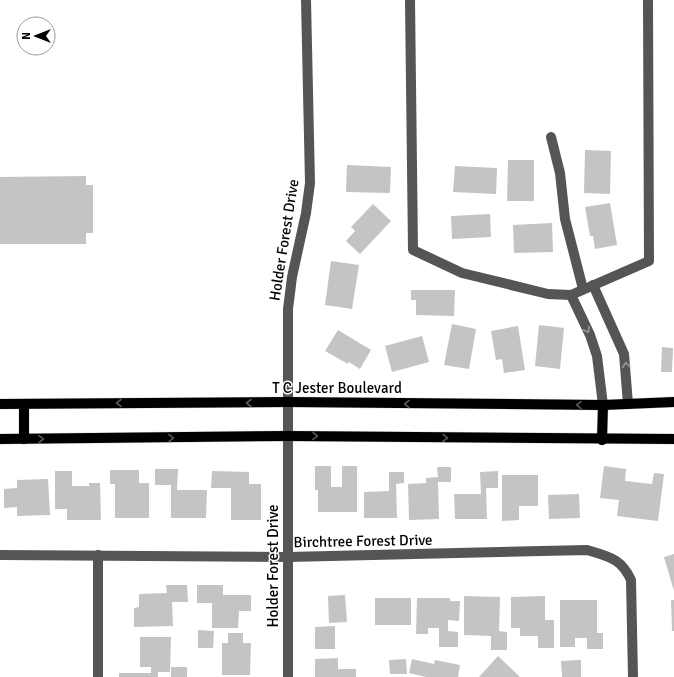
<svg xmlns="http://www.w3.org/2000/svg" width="674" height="677" font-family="Signika,sans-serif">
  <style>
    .building { fill: #c4c4c4 }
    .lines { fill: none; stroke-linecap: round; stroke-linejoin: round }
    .major-casing { stroke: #dbdbdb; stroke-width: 11 }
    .minor { stroke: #555; stroke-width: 10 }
    .major { stroke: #000; stroke-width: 10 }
    .oneway { stroke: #999 }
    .oneway2 { stroke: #595959 }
    .labels { text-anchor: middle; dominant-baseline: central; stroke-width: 3; stroke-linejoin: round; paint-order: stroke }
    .street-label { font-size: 15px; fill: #000; stroke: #fff }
  </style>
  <rect width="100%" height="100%" fill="#fff"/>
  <g class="building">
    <path d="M 585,150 L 611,151 L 610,194 L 584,193 Z"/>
    <path d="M 508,160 L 534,160 L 534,201 L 507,201 Z"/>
    <path d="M 347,165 L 391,167 L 390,193 L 346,192 Z"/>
    <path d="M 455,166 L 497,168 L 496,194 L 453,192 Z"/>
    <path d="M 86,176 L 86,185 L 93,185 L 93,233 L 86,233 L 86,244 L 0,244 L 0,177 Z"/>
    <path d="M 610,203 L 617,245 L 595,249 L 593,236 L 590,236 L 585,207 Z"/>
    <path d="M 373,204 L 391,221 L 360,254 L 346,241 L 355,231 L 351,227 Z"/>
    <path d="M 490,214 L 491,237 L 452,239 L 451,216 Z"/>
    <path d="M 552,223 L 553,252 L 514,253 L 513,225 Z"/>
    <path d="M 331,261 L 359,265 L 352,309 L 325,305 Z"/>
    <path d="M 411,290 L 455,290 L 454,316 L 416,315 L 416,300 L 411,300 Z"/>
    <path d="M 452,324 L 476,329 L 469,369 L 444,365 Z"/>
    <path d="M 539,325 L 564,328 L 560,369 L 535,366 Z"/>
    <path d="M 518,326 L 525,370 L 504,373 L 502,359 L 496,360 L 491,331 Z"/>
    <path d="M 338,330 L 371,350 L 360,369 L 349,362 L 348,364 L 325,351 Z"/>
    <path d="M 422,336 L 429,362 L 392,372 L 385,346 Z"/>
    <path d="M 662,347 L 673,348 L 672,372 L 661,372 Z"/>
    <path d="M 315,466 L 331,466 L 331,487 L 342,487 L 342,466 L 357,466 L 357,512 L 318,512 L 318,490 L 315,490 Z"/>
    <path d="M 604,466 L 626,469 L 625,481 L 652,484 L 654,473 L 664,474 L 658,521 L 617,516 L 619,500 L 600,498 Z"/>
    <path d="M 437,467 L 451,467 L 451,482 L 438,482 L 439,519 L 409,520 L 408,484 L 426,483 L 426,478 L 438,477 Z"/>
    <path d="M 155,469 L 178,469 L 177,490 L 207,490 L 206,518 L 171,518 L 171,485 L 155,485 Z"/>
    <path d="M 110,470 L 139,470 L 139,483 L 149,483 L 149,518 L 115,518 L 115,484 L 110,484 Z"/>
    <path d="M 55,471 L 72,471 L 72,486 L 89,486 L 89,483 L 100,483 L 101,520 L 67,520 L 67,509 L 55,509 Z"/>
    <path d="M 212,471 L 249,472 L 249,484 L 261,484 L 261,520 L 231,520 L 231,488 L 211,488 Z"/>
    <path d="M 498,471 L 498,488 L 486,488 L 487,519 L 455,519 L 454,494 L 481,494 L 480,472 Z"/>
    <path d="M 389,472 L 404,472 L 404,483 L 396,484 L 397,518 L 364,518 L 364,492 L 389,491 Z"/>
    <path d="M 502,475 L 538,475 L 538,506 L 519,506 L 519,520 L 502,521 Z"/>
    <path d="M 48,479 L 50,515 L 17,516 L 17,507 L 4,508 L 4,489 L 17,488 L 17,480 Z"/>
    <path d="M 579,494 L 580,518 L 549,519 L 548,495 Z"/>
    <path d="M 674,554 L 674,591 L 664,557 Z"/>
    <path d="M 166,585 L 187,585 L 188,602 L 172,602 L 173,626 L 134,627 L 134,608 L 139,607 L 139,594 L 167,593 Z"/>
    <path d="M 197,585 L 223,585 L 223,595 L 251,595 L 251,611 L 239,611 L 238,628 L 212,628 L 212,603 L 197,603 Z"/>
    <path d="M 345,595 L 347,622 L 329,623 L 328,596 Z"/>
    <path d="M 464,596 L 500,597 L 499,631 L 507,632 L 507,650 L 491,650 L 491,636 L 464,635 Z"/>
    <path d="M 545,596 L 545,620 L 554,620 L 554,648 L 538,648 L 538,636 L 520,636 L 520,628 L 511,628 L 511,597 Z"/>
    <rect x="375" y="598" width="36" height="27"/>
    <path d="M 417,598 L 450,598 L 450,601 L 460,601 L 459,621 L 448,620 L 448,631 L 458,632 L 458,647 L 439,647 L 439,628 L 428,628 L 428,634 L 416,634 Z"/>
    <path d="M 560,600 L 597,600 L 597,633 L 603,633 L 603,649 L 587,649 L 587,638 L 575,638 L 575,647 L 560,647 Z"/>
    <path d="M 671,600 L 674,600 L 674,631 L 672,631 Z"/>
    <path d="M 335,626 L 335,649 L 315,649 L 315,627 Z"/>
    <path d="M 198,630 L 214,631 L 213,648 L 198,648 Z"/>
    <path d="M 228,633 L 243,633 L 243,643 L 251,643 L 250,675 L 222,675 L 222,643 L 228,643 Z"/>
    <path d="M 140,637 L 171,637 L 170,672 L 158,672 L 158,677 L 119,677 L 119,673 L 151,673 L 151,667 L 140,667 Z"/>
    <path d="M 498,656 L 520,677 L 479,677 Z"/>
    <path d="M 338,658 L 338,669 L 356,669 L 356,677 L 315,677 L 315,659 Z"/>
    <path d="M 406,659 L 407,674 L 390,674 L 389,660 Z"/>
    <path d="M 412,659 L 434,664 L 435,660 L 460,665 L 458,677 L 426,677 L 409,673 Z"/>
    <path d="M 581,660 L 581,677 L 562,677 L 561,661 Z"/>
    <rect x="171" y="667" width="16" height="10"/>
  </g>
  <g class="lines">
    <defs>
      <g id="major">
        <path d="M 0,404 L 288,402 L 603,405 L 674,402"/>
        <path d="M 24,404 L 24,439"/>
        <path d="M 0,439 L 288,436 L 674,439"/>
        <path d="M 602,440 L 603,405"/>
      </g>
    </defs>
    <use href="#major" class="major-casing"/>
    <g class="minor">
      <path d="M 410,0 L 413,250 L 462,273 L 548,294 L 571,295 L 649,261 L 648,0"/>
      <path d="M 551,137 L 560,173 L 565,219 L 583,289"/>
      <path d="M 593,285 L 624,354 L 628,404"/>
      <path d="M 571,295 L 590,335 L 597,356 L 603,405"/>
      <path d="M 0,555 L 288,557 L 587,550 C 609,557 621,558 631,580 L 633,677"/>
      <path d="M 98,677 L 98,555"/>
      <path d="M 288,677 L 288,309 L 292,277 L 306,213 L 310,183 L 306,0"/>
    </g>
    <use href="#major" class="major"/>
  </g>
  <defs><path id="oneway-chevron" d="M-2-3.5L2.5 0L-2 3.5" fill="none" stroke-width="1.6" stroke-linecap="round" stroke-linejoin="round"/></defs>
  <g class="oneway">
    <use href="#oneway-chevron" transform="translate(587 330) rotate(63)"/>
    <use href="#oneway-chevron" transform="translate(626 365) rotate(-96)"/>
  </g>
  <g class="oneway2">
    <use href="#oneway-chevron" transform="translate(119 403) rotate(180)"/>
    <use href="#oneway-chevron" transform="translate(249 403) rotate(180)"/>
    <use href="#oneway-chevron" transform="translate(407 404) rotate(-179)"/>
    <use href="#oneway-chevron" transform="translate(579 405) rotate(-179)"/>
    <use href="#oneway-chevron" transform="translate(315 436) rotate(1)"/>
    <use href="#oneway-chevron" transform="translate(171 438) rotate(-1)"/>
    <use href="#oneway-chevron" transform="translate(445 438) rotate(1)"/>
    <use href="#oneway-chevron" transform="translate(41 439) rotate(-1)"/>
  </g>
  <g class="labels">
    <g class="street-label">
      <text transform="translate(284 240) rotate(-81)">Holder Forest Drive</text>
      <text x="337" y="388">T C Jester Boulevard</text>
      <text transform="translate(363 541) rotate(-1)">Birchtree Forest Drive</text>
      <text transform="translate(273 566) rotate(-90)">Holder Forest Drive</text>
    </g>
  </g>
  <g transform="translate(36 36) rotate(270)"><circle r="19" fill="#ffffff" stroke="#999999"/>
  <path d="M0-3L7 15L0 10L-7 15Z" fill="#000000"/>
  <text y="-6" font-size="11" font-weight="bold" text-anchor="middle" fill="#000000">N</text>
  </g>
</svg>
